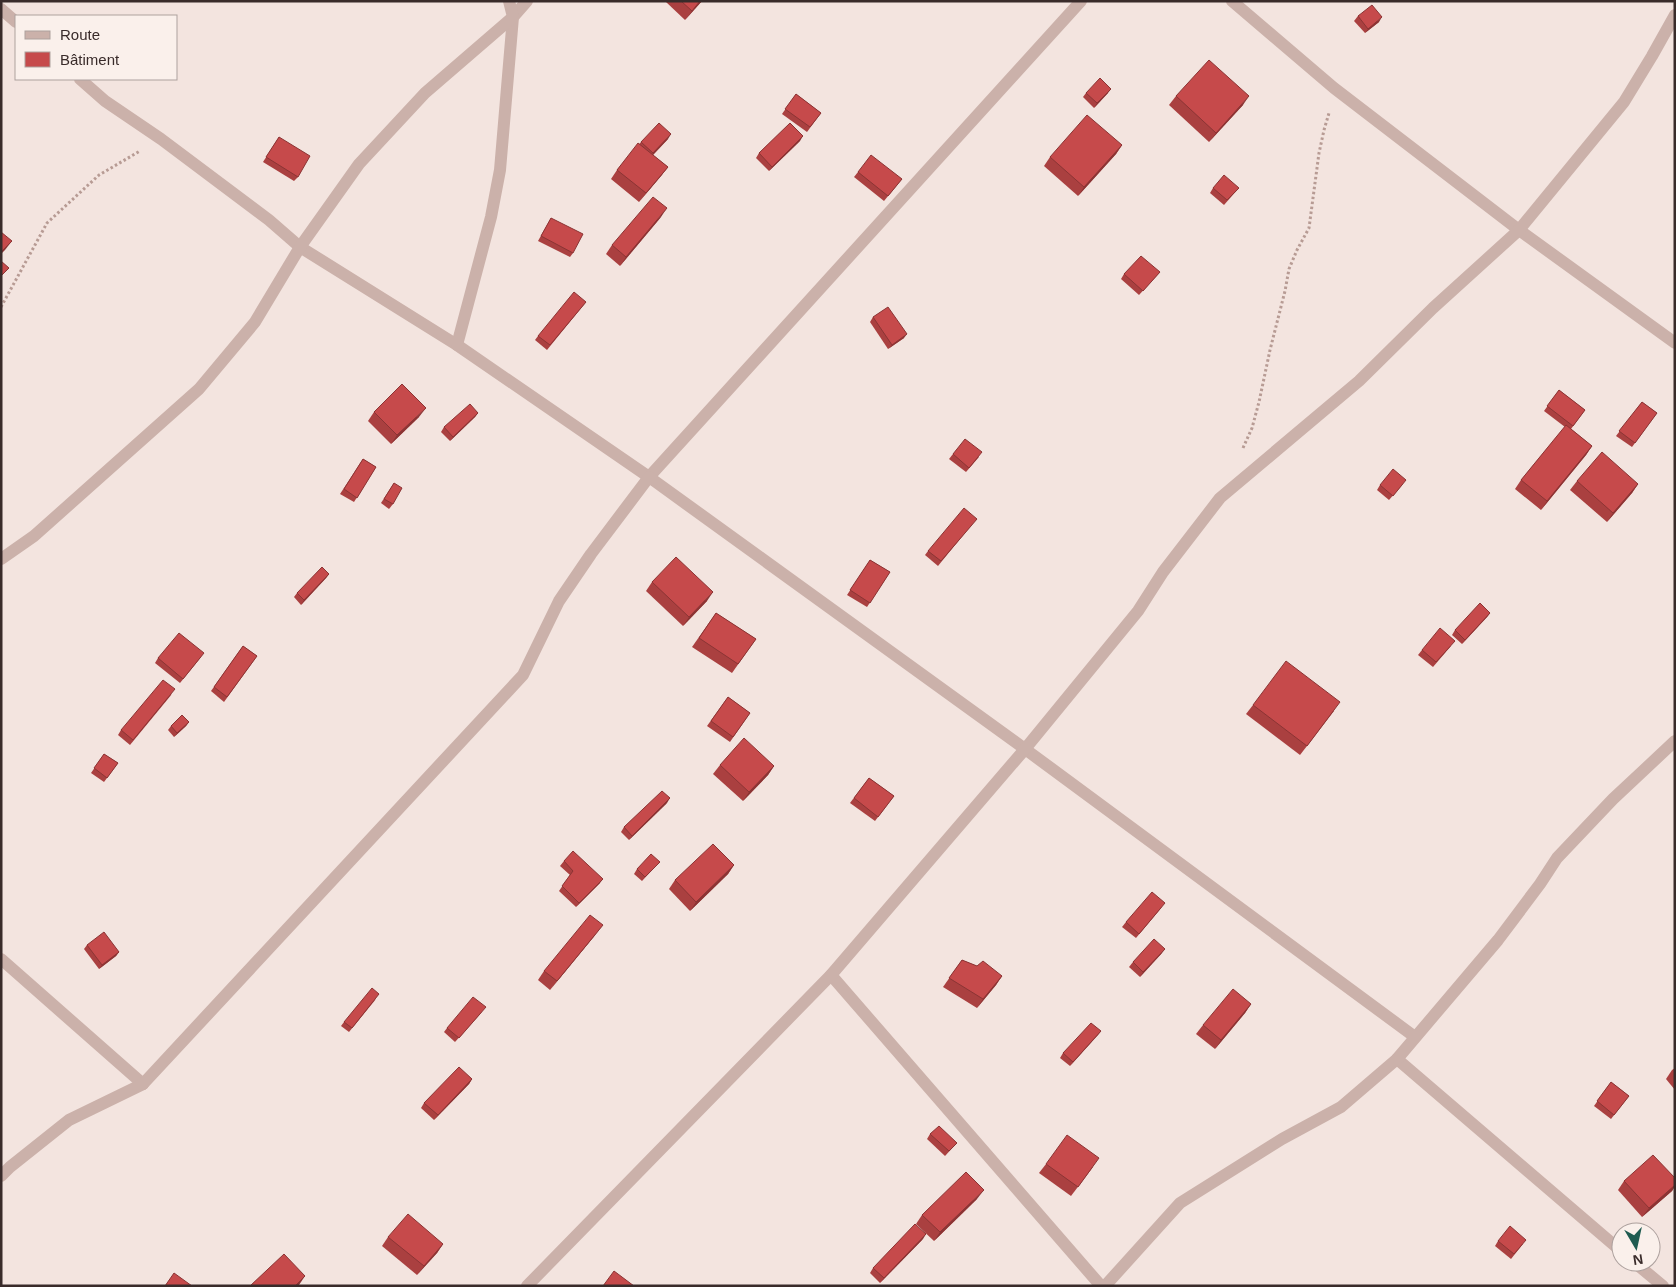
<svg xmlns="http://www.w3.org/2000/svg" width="1676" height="1287" font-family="Arial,sans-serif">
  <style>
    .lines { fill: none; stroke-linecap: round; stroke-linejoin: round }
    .path { stroke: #b79b94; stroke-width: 3; stroke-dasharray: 2.5 2.5; stroke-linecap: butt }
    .minor { stroke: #cbb1aa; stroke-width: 12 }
    .wall { fill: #aa4040 }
    .shaded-wall { fill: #8b3434 }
    .building { fill: #c64a4b; stroke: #8b3434 }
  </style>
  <rect width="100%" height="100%" fill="#f3e4df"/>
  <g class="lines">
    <g class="path">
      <path d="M 1,307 L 47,223 L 99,175 L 140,151"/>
      <path d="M 1243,448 L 1252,428 L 1259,402 L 1270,350 L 1285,291 L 1289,269 L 1297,250 L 1309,228 L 1319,153 L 1324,130 L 1329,113"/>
    </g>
    <g class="minor">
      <path d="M 1232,1 L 1334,88 L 1519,230 L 1675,343"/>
      <path d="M 1,9 L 16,22"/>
      <path d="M 80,79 L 105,101 L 161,139 L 269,220 L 300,247 L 457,345 L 649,477 L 1081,1"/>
      <path d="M 457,345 L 491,217 L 500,170 L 513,17 L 527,1"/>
      <path d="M 1,559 L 34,536 L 199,389 L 255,322 L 300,247 L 359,164 L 425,93 L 513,17 L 509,1"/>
      <path d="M 1,959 L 143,1084"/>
      <path d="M 831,975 L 1101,1286"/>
      <path d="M 1397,1059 L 1621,1251"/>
      <path d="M 1,1176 L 10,1167 L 69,1120 L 143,1084 L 523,675 L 559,601 L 591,554 L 649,477 L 1025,749 L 1415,1037"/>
      <path d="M 1634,1262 L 1663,1286"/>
      <path d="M 527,1286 L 831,975 L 1025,749 L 1138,611 L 1163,572 L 1220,498 L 1359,381 L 1433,308 L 1519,230 L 1624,102 L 1652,56 L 1675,15"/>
      <path d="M 1105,1286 L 1180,1203 L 1282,1139 L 1341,1107 L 1397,1059 L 1498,940 L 1540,884 L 1557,858 L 1613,799 L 1675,741"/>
    </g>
  </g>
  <g class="wall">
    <path d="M 667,1 L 702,1 L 685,20 L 666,2 Z"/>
    <path d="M 1358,16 L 1379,22 L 1365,33 L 1354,21 Z"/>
    <path d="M 1086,93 L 1108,93 L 1094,108 L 1083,97 Z"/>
    <path d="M 796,94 L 821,113 L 807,132 L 782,114 Z"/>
    <path d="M 1176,96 L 1243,105 L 1209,142 L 1169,105 Z"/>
    <path d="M 279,137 L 298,177 L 294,181 L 263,162 Z"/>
    <path d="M 668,139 L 653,155 L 668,167 L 661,176 L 639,202 L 611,179 L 617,170 L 641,142 Z"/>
    <path d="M 800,141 L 769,171 L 756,158 L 759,153 Z"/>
    <path d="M 1122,145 L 1116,154 L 1078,196 L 1044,166 L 1050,157 Z"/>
    <path d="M 858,172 L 902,179 L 884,201 L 854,177 Z"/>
    <path d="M 1213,188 L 1239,188 L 1224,205 L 1210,193 Z"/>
    <path d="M 661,217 L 620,266 L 606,254 L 612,245 Z"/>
    <path d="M 551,218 L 573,253 L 570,257 L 538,241 Z"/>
    <path d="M 1160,272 L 1139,295 L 1121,279 L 1124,274 Z"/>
    <path d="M 586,302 L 547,350 L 535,340 L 538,336 Z"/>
    <path d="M 873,317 L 904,338 L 888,349 L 870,322 Z"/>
    <path d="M 1559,390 L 1585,410 L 1571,429 L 1592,446 L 1586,455 L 1541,510 L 1515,489 L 1521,480 L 1565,427 L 1544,411 Z"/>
    <path d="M 1642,402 L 1657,413 L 1632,447 L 1616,436 Z"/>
    <path d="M 374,412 L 419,417 L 391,444 L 368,421 Z"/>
    <path d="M 478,413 L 475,417 L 450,441 L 441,432 L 444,427 Z"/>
    <path d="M 953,454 L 979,457 L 966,472 L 949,459 Z"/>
    <path d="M 363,459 L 376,467 L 354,502 L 340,494 Z"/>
    <path d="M 1577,481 L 1638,484 L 1632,493 L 1607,522 L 1570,490 Z"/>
    <path d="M 394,483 L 393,504 L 389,509 L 381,503 Z"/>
    <path d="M 1403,484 L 1389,500 L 1377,490 L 1380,485 Z"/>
    <path d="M 973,523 L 938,566 L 925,555 L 928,551 Z"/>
    <path d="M 870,560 L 890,572 L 867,607 L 847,595 Z"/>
    <path d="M 329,574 L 326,578 L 301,605 L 294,597 L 297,593 Z"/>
    <path d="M 652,582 L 707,601 L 683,626 L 646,591 Z"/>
    <path d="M 716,613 L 756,639 L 732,673 L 692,647 Z"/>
    <path d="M 1490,613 L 1487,617 L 1462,644 L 1452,635 L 1455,630 Z"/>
    <path d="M 243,646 L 257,656 L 224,702 L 211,691 Z"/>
    <path d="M 1451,646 L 1433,667 L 1418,655 L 1422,650 Z"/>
    <path d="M 201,657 L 180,683 L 155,663 L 158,658 Z"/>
    <path d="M 172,694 L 130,745 L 118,735 L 121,730 Z"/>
    <path d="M 728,697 L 750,713 L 730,742 L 707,726 Z"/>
    <path d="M 1253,705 L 1334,711 L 1300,755 L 1246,714 Z"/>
    <path d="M 189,722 L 186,726 L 174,737 L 168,730 L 171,726 Z"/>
    <path d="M 104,754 L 118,763 L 104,782 L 91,773 Z"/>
    <path d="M 720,765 L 774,766 L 768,775 L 743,801 L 713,774 Z"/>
    <path d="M 869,778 L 894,796 L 875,821 L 850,803 Z"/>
    <path d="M 667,803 L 629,840 L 621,832 L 624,827 Z"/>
    <path d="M 564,861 L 600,883 L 576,907 L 559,891 L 570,875 L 560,866 Z"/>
    <path d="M 660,862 L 656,866 L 642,881 L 634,874 L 637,869 Z"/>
    <path d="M 734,865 L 728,874 L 690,911 L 669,889 L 675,880 Z"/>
    <path d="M 1162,907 L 1136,938 L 1122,927 L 1126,922 Z"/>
    <path d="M 596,934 L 550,990 L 538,980 L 544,971 Z"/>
    <path d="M 87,945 L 119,952 L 116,956 L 99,969 L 84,949 Z"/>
    <path d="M 1162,953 L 1140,977 L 1129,967 L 1133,962 Z"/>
    <path d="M 962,960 L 1002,976 L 996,985 L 977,1008 L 943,987 Z"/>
    <path d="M 376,999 L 349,1032 L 341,1026 L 344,1022 Z"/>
    <path d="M 1251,1004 L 1245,1013 L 1215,1049 L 1196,1034 L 1203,1025 Z"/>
    <path d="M 482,1012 L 455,1042 L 444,1032 L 447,1028 Z"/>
    <path d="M 1101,1031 L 1070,1066 L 1060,1058 L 1063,1053 Z"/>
    <path d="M 1675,1068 L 1675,1090 L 1666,1079 L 1672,1070 Z"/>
    <path d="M 472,1079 L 469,1084 L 434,1120 L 421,1108 L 424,1103 Z"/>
    <path d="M 1611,1082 L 1629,1096 L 1611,1119 L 1594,1106 Z"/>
    <path d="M 930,1134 L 957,1143 L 945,1156 L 927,1139 Z"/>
    <path d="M 1046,1164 L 1093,1167 L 1071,1196 L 1039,1173 Z"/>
    <path d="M 1675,1178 L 1675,1186 L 1672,1191 L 1642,1217 L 1618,1190 L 1624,1181 Z"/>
    <path d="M 977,1199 L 934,1241 L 916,1224 L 922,1215 Z"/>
    <path d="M 388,1237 L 443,1244 L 437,1253 L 417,1275 L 382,1246 Z"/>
    <path d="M 923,1239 L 880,1283 L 870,1273 L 873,1268 Z"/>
    <path d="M 1498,1241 L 1523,1244 L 1511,1259 L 1495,1246 Z"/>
  </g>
  <g class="shaded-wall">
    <path d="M 700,1 L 702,1 L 685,20 L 692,11 Z"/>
    <path d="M 1382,17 L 1379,22 L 1365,33 L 1368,29 Z"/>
    <path d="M 1111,89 L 1108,93 L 1094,108 L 1097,103 Z"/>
    <path d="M 1249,96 L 1243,105 L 1209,142 L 1216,133 Z"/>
    <path d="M 671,134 L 668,139 L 650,158 L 653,153 Z"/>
    <path d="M 803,136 L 800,141 L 769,171 L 772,167 Z"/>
    <path d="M 1122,145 L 1116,154 L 1078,196 L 1084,187 Z"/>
    <path d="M 668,167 L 661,176 L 639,202 L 646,193 Z"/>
    <path d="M 667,208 L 661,217 L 620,266 L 626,257 Z"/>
    <path d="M 12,241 L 5,250 L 1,254 L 1,252 Z"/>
    <path d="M 907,334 L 904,338 L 888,349 L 892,345 Z"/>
    <path d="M 426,408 L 419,417 L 391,444 L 397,435 Z"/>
    <path d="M 478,413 L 475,417 L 450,441 L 453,437 Z"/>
    <path d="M 1592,446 L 1586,455 L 1541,510 L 1547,501 Z"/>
    <path d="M 1638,484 L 1632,493 L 1607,522 L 1613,513 Z"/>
    <path d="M 329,574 L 326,578 L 301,605 L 304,600 Z"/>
    <path d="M 713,592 L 707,601 L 683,626 L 689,617 Z"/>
    <path d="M 1490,613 L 1487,617 L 1462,644 L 1465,640 Z"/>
    <path d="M 189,722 L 186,726 L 174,737 L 177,733 Z"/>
    <path d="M 774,766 L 768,775 L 743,801 L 749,792 Z"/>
    <path d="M 670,798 L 667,803 L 629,840 L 632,836 Z"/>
    <path d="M 734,865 L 728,874 L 690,911 L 696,902 Z"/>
    <path d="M 603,879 L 600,883 L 576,907 L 579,903 Z"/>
    <path d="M 603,925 L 596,934 L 550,990 L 557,981 Z"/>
    <path d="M 1165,949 L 1162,953 L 1140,977 L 1143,972 Z"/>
    <path d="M 119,952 L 116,956 L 99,969 L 102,965 Z"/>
    <path d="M 1002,976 L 996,985 L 977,1008 L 983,999 Z"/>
    <path d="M 1251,1004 L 1245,1013 L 1215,1049 L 1221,1040 Z"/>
    <path d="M 1101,1031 L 1098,1035 L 1070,1066 L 1073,1062 Z"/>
    <path d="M 472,1079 L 469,1084 L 434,1120 L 438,1115 Z"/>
    <path d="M 1675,1185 L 1675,1186 L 1672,1191 L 1642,1217 L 1649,1208 Z"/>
    <path d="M 984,1190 L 977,1199 L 934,1241 L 940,1232 Z"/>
    <path d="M 926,1234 L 923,1239 L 880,1283 L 884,1278 Z"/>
    <path d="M 443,1244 L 437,1253 L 417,1275 L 424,1266 Z"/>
    <path d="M 305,1276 L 299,1285 L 295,1286 Z"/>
  </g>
  <g class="building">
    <path d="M 681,1 L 700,1 L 692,11 Z"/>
    <path d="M 1372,5 L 1382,17 L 1368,29 L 1358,16 Z"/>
    <path d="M 1209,60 L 1249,96 L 1216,133 L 1176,96 Z"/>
    <path d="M 1100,78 L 1111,89 L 1097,103 L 1086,93 Z"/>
    <path d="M 796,94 L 821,113 L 810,127 L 785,109 Z"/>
    <path d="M 1087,115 L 1122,145 L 1084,187 L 1050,157 Z"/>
    <path d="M 659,123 L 671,134 L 653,153 L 641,142 Z"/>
    <path d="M 790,123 L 803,136 L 772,167 L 759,153 Z"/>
    <path d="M 279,137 L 310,156 L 298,177 L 266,157 Z"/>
    <path d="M 638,143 L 668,167 L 646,193 L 617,170 Z"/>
    <path d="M 871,155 L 902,179 L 888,196 L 858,172 Z"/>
    <path d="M 1224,175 L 1239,188 L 1227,200 L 1213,188 Z"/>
    <path d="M 653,197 L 667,208 L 626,257 L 612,245 Z"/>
    <path d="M 551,218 L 583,234 L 573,253 L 541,236 Z"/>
    <path d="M 1,232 L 12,241 L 1,252 Z"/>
    <path d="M 1141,256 L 1160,272 L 1143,291 L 1124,274 Z"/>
    <path d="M 1,261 L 9,268 L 1,276 Z"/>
    <path d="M 574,292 L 586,302 L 550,345 L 538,336 Z"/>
    <path d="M 888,307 L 907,334 L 892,345 L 873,317 Z"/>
    <path d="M 402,384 L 426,408 L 397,435 L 374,412 Z"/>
    <path d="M 1559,390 L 1585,410 L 1573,426 L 1547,406 Z"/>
    <path d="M 1642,402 L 1657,413 L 1635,443 L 1619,431 Z"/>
    <path d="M 470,404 L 478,413 L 453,437 L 444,427 Z"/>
    <path d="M 1566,425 L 1592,446 L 1547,501 L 1521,480 Z"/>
    <path d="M 965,439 L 982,452 L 969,468 L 953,454 Z"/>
    <path d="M 1602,452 L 1638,484 L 1613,513 L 1577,481 Z"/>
    <path d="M 363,459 L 376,467 L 357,498 L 344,489 Z"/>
    <path d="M 1393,469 L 1406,480 L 1393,496 L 1380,485 Z"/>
    <path d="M 394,483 L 402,488 L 393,504 L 384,499 Z"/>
    <path d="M 964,508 L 977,519 L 941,561 L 928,551 Z"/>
    <path d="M 676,557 L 713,592 L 689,617 L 652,582 Z"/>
    <path d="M 870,560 L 890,572 L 870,603 L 850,590 Z"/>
    <path d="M 322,567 L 329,574 L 304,600 L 297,593 Z"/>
    <path d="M 1480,603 L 1490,613 L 1465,640 L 1455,630 Z"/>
    <path d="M 716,613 L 756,639 L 738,664 L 699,638 Z"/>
    <path d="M 1440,628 L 1455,641 L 1436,662 L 1422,650 Z"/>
    <path d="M 179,633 L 204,653 L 183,679 L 158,658 Z"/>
    <path d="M 243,646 L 257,656 L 227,697 L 214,687 Z"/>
    <path d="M 1286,661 L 1340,702 L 1307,746 L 1253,705 Z"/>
    <path d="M 163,680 L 175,689 L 133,740 L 121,730 Z"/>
    <path d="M 728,697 L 750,713 L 733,737 L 711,721 Z"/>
    <path d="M 182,715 L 189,722 L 177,733 L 171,726 Z"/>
    <path d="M 744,738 L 774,766 L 749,792 L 720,765 Z"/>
    <path d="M 104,754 L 118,763 L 107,778 L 94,768 Z"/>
    <path d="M 869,778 L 894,796 L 878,817 L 854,798 Z"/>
    <path d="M 662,791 L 670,798 L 632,836 L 624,827 Z"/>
    <path d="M 713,844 L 734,865 L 696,902 L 675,880 Z"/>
    <path d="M 573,851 L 603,879 L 579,903 L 562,886 L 573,871 L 564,861 Z"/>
    <path d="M 651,854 L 660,862 L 645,877 L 637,869 Z"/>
    <path d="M 1152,892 L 1165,903 L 1139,934 L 1126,922 Z"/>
    <path d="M 590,915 L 603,925 L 557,981 L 544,971 Z"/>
    <path d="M 104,932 L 119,952 L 102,965 L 87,945 Z"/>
    <path d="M 1154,939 L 1165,949 L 1143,972 L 1133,962 Z"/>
    <path d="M 962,960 L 977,966 L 983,961 L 1002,976 L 983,999 L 949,978 Z"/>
    <path d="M 372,988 L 379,994 L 352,1028 L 344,1022 Z"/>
    <path d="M 1233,989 L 1251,1004 L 1221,1040 L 1203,1025 Z"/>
    <path d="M 473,997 L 486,1007 L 459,1038 L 447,1028 Z"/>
    <path d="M 1091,1023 L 1101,1031 L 1073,1062 L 1063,1053 Z"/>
    <path d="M 459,1067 L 472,1079 L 438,1115 L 424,1103 Z"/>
    <path d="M 1611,1082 L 1629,1096 L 1614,1115 L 1597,1101 Z"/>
    <path d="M 939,1126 L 957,1143 L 949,1151 L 930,1134 Z"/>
    <path d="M 1067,1135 L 1099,1158 L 1078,1187 L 1046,1164 Z"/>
    <path d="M 1653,1155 L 1675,1178 L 1675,1185 L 1649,1208 L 1624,1181 Z"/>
    <path d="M 966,1172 L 984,1190 L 940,1232 L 922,1215 Z"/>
    <path d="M 408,1214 L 443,1244 L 424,1266 L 388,1237 Z"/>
    <path d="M 915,1224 L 926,1234 L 884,1278 L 873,1268 Z"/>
    <path d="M 1510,1226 L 1526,1240 L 1514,1254 L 1498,1241 Z"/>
    <path d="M 284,1254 L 305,1276 L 295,1286 L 250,1286 Z"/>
    <path d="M 614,1271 L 634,1286 L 603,1286 Z"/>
    <path d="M 174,1273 L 192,1286 L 165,1286 Z"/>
  </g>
  <rect width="1676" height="1287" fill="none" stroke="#392b2a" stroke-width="5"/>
  <rect x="15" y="15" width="162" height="65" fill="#faf0eb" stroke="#ada19e"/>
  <rect x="25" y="31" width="25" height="8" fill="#cbb1aa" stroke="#ada19e"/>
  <text x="60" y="40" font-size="15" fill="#392b2a">Route</text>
  <rect x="25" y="52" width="25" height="15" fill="#c64a4b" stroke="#ada19e"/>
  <text x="60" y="65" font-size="15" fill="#392b2a">Bâtiment</text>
  <g transform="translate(1636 1247) rotate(171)"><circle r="24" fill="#faf0eb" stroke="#ada19e"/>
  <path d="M0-4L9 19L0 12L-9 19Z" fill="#1f5b50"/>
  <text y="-8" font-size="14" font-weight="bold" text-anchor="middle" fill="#392b2a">N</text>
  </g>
</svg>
